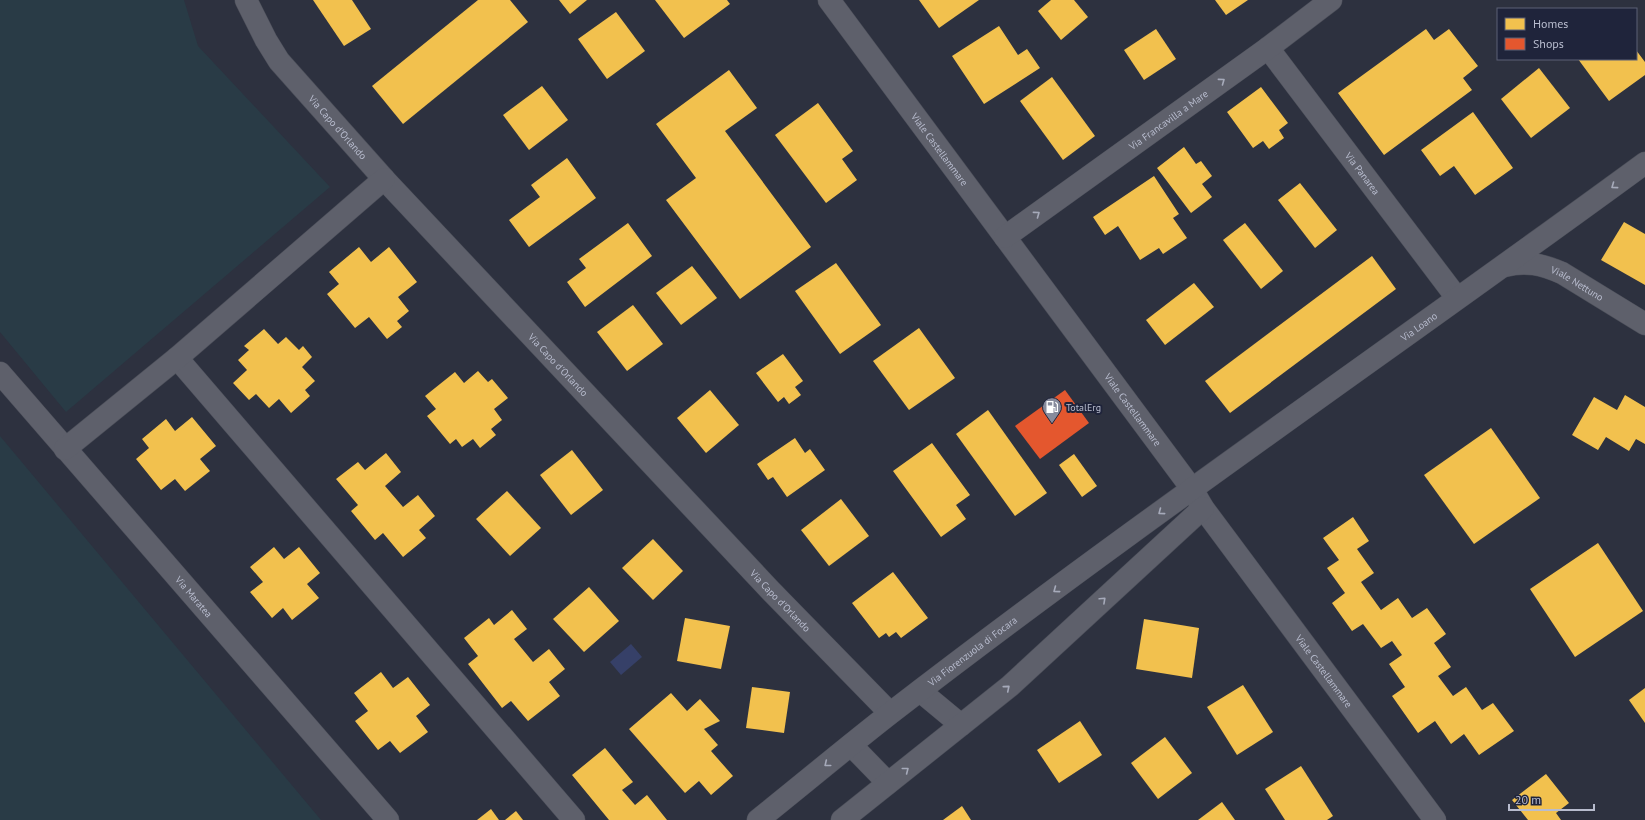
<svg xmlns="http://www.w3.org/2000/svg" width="1645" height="820" font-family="'PT Sans',sans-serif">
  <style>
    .green { fill: #293b46 }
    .water { fill: #364068 }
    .homes { fill: #f2c14e }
    .shops { fill: #e4572e }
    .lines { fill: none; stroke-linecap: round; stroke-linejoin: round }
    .minor-casing { stroke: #4a4d58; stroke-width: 23 }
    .minor { stroke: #5e606b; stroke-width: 22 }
    .oneway { stroke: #a6aaba }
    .labels { text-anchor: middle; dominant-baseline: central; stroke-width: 4; stroke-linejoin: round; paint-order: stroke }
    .street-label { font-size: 10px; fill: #b8bcce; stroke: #1f243b }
    .poi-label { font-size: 10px; fill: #b8bcce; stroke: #1f243b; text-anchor: start }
  </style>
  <rect width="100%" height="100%" fill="#2d313f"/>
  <g class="green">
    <path d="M 0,0 L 184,0 L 198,46 L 330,187 L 66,412 L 0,332 Z"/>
    <path d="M 0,436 L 321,820 L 0,820 Z"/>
  </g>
  <path class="water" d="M 631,644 L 642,657 L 621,675 L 610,662 Z"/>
  <g class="homes">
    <path d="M 313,0 L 352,0 L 371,29 L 344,46 Z"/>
    <path d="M 478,0 L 510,0 L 528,22 L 403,124 L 372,86 Z"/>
    <path d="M 559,0 L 587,0 L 570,14 Z"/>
    <path d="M 655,0 L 727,0 L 730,4 L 684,38 Z"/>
    <path d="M 919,0 L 979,0 L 939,28 Z"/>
    <path d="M 1051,0 L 1074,0 L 1088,17 L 1061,40 L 1038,11 Z"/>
    <path d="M 1215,0 L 1248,0 L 1226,15 Z"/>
    <path d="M 616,12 L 645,51 L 607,79 L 578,39 Z"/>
    <path d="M 999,26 L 1018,55 L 1027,49 L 1040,68 L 984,104 L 952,56 Z"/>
    <path d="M 1156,29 L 1176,59 L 1144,80 L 1124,50 Z"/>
    <path d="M 1426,29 L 1434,40 L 1449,29 L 1478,66 L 1463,78 L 1472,90 L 1384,155 L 1338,93 Z"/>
    <path d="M 1636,50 L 1645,62 L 1645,75 L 1609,101 L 1578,59 L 1636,59 Z"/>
    <path d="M 1539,68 L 1570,108 L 1531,138 L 1501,99 Z"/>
    <path d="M 729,70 L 757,108 L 725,131 L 811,247 L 740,299 L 666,200 L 696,178 L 656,124 Z"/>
    <path d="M 1052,77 L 1095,136 L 1063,160 L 1020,101 Z"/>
    <path d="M 542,86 L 568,120 L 529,150 L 503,115 Z"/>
    <path d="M 1261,87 L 1288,123 L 1279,130 L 1284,138 L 1269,149 L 1263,141 L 1253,148 L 1227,112 Z"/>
    <path d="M 818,103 L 853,151 L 842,159 L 857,180 L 826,203 L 775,135 Z"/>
    <path d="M 1473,112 L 1513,168 L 1475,195 L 1454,166 L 1440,176 L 1421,150 Z"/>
    <path d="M 1184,147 L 1196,164 L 1201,161 L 1212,176 L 1202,184 L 1212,197 L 1191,213 L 1157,168 Z"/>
    <path d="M 567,158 L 596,198 L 529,247 L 509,220 L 540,197 L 531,185 Z"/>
    <path d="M 1154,176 L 1179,214 L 1173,218 L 1187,238 L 1163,254 L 1159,248 L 1140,260 L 1118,226 L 1105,235 L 1093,217 Z"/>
    <path d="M 1300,183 L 1337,230 L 1315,248 L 1278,200 Z"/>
    <path d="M 1624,222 L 1645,234 L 1645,285 L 1601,260 Z"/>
    <path d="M 628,223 L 652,256 L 585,307 L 567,282 L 586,268 L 579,259 Z"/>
    <path d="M 1245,223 L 1283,271 L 1261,289 L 1223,240 Z"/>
    <path d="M 359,247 L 371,262 L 389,247 L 417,282 L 398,297 L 409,311 L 397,321 L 402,327 L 387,339 L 369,317 L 355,328 L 327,294 L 339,284 L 329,272 Z"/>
    <path d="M 1372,256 L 1396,289 L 1230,413 L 1205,381 Z"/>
    <path d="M 836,263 L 881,325 L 840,354 L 795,291 Z"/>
    <path d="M 692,266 L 717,298 L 681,325 L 656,293 Z"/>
    <path d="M 1194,283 L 1214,307 L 1165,345 L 1146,320 Z"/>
    <path d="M 633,305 L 663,344 L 627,371 L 597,332 Z"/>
    <path d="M 919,328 L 955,378 L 909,410 L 873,361 Z"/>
    <path d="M 264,329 L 278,344 L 286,337 L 299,350 L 303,346 L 312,357 L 302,367 L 315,381 L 305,390 L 310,396 L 291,413 L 279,399 L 269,408 L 256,394 L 249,400 L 233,383 L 247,370 L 238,360 L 249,350 L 244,346 Z"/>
    <path d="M 783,354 L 803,381 L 795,387 L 801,395 L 789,404 L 784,397 L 778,402 L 756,373 Z"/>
    <path d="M 478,371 L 488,382 L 492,379 L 508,398 L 494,409 L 502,420 L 491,429 L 496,435 L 480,448 L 473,439 L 462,447 L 456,439 L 450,444 L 427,416 L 436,409 L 425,396 L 455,372 L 464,383 Z"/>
    <path d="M 710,390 L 739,425 L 706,453 L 677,418 Z"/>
    <path d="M 1625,395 L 1645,407 L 1645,444 L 1636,439 L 1629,451 L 1606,437 L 1598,450 L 1572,435 L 1594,397 L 1617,410 Z"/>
    <path d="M 988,410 L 1047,493 L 1015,516 L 956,434 Z"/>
    <path d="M 192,417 L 216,446 L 200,459 L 210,471 L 185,491 L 175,479 L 161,490 L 136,459 L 149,448 L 142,439 L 166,419 L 175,431 Z"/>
    <path d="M 1491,428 L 1540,498 L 1474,544 L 1424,475 Z"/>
    <path d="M 795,438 L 805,453 L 810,449 L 825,470 L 787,497 L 773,477 L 768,480 L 757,464 Z"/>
    <path d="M 932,443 L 970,495 L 956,505 L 966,519 L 941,537 L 893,471 Z"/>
    <path d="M 572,450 L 603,490 L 571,515 L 540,475 Z"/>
    <path d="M 386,453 L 401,472 L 385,486 L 403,507 L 418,495 L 435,516 L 419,530 L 426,538 L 403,557 L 383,533 L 375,540 L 351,511 L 358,505 L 336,479 L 358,462 L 365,470 Z"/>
    <path d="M 1074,454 L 1097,486 L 1082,497 L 1059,465 Z"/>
    <path d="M 507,491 L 541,528 L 510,556 L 476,519 Z"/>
    <path d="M 841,499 L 869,536 L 829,566 L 801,530 Z"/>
    <path d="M 1353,517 L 1369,541 L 1357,549 L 1374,573 L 1361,582 L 1381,610 L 1398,598 L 1412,618 L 1427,608 L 1446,634 L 1434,643 L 1451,667 L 1438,676 L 1453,696 L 1466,687 L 1482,710 L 1493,703 L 1514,731 L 1479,755 L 1464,734 L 1451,744 L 1435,721 L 1418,733 L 1392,696 L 1405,687 L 1389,664 L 1402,655 L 1392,641 L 1381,648 L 1363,624 L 1352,631 L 1332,603 L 1345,593 L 1327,568 L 1339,560 L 1323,538 Z"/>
    <path d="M 653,539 L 683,571 L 653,600 L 622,568 Z"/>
    <path d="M 1598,543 L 1643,611 L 1575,657 L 1530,589 Z"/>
    <path d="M 274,547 L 284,559 L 299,547 L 320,573 L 307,584 L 319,598 L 292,620 L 283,608 L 272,618 L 250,592 L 263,582 L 250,567 Z"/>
    <path d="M 893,572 L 928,618 L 901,638 L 896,632 L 889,637 L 886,633 L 879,638 L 852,603 Z"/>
    <path d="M 589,587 L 619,621 L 584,652 L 553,619 Z"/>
    <path d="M 512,610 L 527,629 L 514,639 L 533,662 L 549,649 L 565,669 L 549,682 L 560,696 L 528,721 L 511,701 L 502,708 L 468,664 L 478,656 L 464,638 L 489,618 L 494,625 Z"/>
    <path d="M 685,618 L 730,626 L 721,669 L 677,661 Z"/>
    <path d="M 1144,619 L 1199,628 L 1192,678 L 1136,669 Z"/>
    <path d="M 381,672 L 393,688 L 408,677 L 430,705 L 416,716 L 428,732 L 400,753 L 390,741 L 378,750 L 355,721 L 368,711 L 354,693 Z"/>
    <path d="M 1243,685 L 1273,732 L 1237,755 L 1207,707 Z"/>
    <path d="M 752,687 L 790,692 L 784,733 L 746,728 Z"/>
    <path d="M 1645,688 L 1645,723 L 1629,700 Z"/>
    <path d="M 671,693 L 687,711 L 700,699 L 720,721 L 704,729 L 718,745 L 711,751 L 733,776 L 711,795 L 699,781 L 685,793 L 629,729 Z"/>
    <path d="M 1080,721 L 1102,755 L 1059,783 L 1037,750 Z"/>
    <path d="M 1165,737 L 1192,773 L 1158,799 L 1131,763 Z"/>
    <path d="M 605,748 L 633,782 L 622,790 L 635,805 L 647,795 L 667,820 L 609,820 L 572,775 Z"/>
    <path d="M 1301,766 L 1333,816 L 1327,820 L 1285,820 L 1265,789 Z"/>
    <path d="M 1546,774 L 1569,803 L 1556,813 L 1561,820 L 1528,820 L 1512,800 Z"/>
    <path d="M 1222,802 L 1235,820 L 1198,820 Z"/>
    <path d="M 962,806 L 971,820 L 943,820 Z"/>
    <path d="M 491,809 L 499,820 L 477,820 Z"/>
    <path d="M 516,811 L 523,820 L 505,820 Z"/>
  </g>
  <path class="shops" d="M 1065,390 L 1089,423 L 1040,459 L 1015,426 Z"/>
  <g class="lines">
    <defs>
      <g id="minor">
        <path id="s1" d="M 246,0 L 266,40 L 279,61 L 384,179 L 770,590 L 890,713"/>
        <path id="s2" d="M 829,0 L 1192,489 L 1203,508 L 1435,820"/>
        <path id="s3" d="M 1268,48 L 1457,298"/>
        <path id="s4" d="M 1005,237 L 1268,48 L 1331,0"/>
        <path id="s5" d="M 1505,266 C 1526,260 1543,265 1562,273 L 1645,324"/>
        <path d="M 177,358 L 574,820"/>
        <path id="s6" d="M 0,373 L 388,820"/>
        <path d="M 65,449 L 177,358 L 384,179"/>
        <path d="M 920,691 L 961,725"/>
        <path d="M 851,745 L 888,783"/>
        <path id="s7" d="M 758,820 C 803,784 847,747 892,712 C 1138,522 1394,347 1645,163"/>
        <path d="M 842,820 L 1010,686 L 1203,508"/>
      </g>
    </defs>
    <use href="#minor" class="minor-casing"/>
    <use href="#minor" class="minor"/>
  </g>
  <defs><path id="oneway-chevron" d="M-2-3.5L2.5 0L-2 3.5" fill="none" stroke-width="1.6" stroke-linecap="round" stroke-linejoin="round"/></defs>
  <g class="oneway">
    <use href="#oneway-chevron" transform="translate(1222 81) rotate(-36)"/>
    <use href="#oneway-chevron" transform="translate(1614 186) rotate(144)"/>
    <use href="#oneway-chevron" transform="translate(1037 214) rotate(-36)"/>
    <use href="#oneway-chevron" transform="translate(1161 512) rotate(143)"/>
    <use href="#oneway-chevron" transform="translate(1056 590) rotate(143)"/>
    <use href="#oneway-chevron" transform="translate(1103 600) rotate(-43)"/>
    <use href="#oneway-chevron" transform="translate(1007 688) rotate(-40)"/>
    <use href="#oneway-chevron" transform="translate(827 764) rotate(141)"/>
    <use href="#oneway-chevron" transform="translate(906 770) rotate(-38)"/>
  </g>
  <defs>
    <symbol id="fuel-pin" viewBox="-11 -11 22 30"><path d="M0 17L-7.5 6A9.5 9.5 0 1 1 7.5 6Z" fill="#878b9c" stroke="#1f243b"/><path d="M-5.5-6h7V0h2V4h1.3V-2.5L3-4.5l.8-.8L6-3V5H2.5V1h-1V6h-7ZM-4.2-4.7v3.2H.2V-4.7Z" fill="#fff"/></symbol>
  </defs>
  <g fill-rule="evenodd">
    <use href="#fuel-pin" x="1041" y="396" width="22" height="30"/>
  </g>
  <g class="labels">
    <g class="street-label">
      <text stroke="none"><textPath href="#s4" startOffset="201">Via Francavilla a Mare</textPath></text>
      <text stroke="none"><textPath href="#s1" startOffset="158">Via Capo d'Orlando</textPath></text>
      <text stroke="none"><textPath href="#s2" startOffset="186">Viale Castellammare</textPath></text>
      <text stroke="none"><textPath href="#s3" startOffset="157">Via Panarea</textPath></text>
      <text stroke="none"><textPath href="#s5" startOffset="77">Viale Nettuno</textPath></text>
      <text stroke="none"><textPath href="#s7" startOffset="825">Via Loano</textPath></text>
      <text stroke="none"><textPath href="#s1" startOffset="482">Via Capo d'Orlando</textPath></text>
      <text stroke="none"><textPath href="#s2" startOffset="510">Viale Castellammare</textPath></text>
      <text stroke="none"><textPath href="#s6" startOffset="296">Via Maratea</textPath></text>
      <text stroke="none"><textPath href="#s1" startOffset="806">Via Capo d'Orlando</textPath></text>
      <text stroke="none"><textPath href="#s7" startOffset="273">Via Fiorenzuola di Focara</textPath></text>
      <text stroke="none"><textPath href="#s2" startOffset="834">Viale Castellammare</textPath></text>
    </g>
    <g class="poi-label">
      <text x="1066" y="407">TotalErg</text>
    </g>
  </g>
  <rect x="1497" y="8" width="140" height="52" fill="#1f243b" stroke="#5c6176"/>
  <rect x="1505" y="18" width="20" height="12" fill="#f2c14e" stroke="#5c6176"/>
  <text x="1533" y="28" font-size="12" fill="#b8bcce">Homes</text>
  <rect x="1505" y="38" width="20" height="12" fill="#e4572e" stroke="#5c6176"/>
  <text x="1533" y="48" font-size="12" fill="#b8bcce">Shops</text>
  <path d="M1509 804v6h85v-6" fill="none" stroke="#b8bcce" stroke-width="2"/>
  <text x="1515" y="804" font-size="12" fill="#b8bcce" stroke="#1f243b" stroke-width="3" paint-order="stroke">20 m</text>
</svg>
